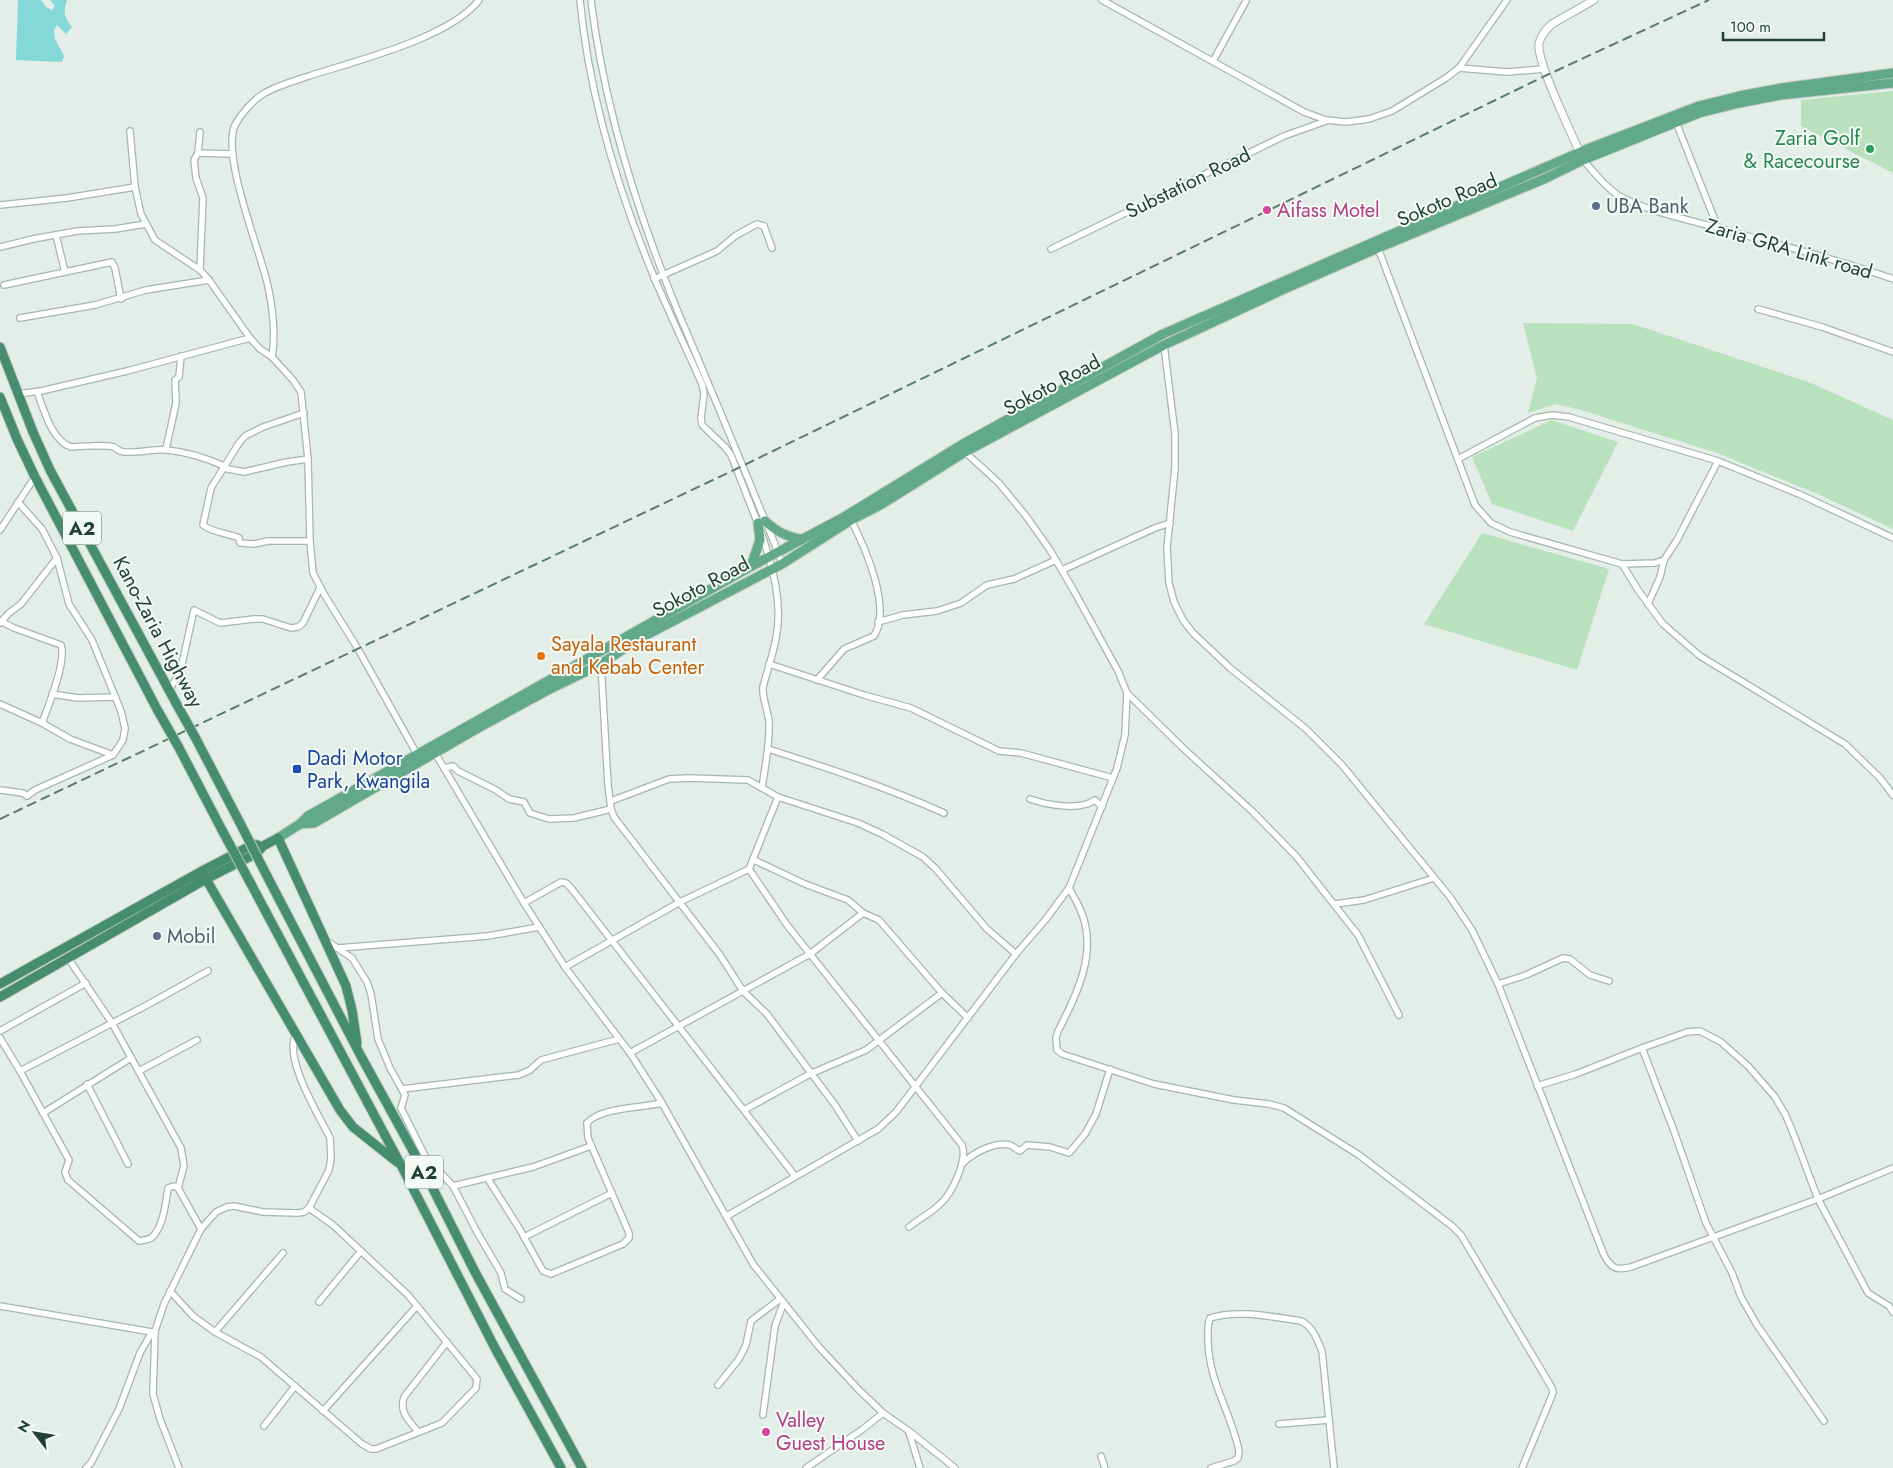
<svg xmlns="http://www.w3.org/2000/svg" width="1893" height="1468" font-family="Jost,sans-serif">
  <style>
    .green { fill: #b9e1bd }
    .water { fill: #84d8d8 }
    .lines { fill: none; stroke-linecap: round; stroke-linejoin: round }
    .minor-casing { stroke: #a4b7ad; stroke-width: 8 }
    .tertiary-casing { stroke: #a4b7ad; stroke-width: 9 }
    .primary-casing { stroke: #c1cac6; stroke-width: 11 }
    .trunk-casing { stroke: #c1cac6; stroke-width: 11 }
    .minor { stroke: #fff; stroke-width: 5.5 }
    .tertiary { stroke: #fff; stroke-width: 7 }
    .primary { stroke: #62a88b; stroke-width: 9 }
    .trunk { stroke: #458c70; stroke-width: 9 }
    .rail { stroke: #5a7c6e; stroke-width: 2; stroke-dasharray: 10 5; stroke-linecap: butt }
    .trunk-bridge-casing { stroke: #c1cac6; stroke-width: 11; stroke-linecap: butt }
    .trunk-bridge { stroke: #458c70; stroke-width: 9 }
    .leisure-dot { fill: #2e9e5b; stroke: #f3faf5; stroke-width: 2 }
    .service-dot { fill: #5c6f8a; stroke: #f3faf5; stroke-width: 2 }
    .hotel-dot { fill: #d1479c; stroke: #f3faf5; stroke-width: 2 }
    .food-dot { fill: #e8710a; stroke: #f3faf5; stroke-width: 2 }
    .transit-dot { fill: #1a4fb4; stroke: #f3faf5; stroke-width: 2 }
    .labels { text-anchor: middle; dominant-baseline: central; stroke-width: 4; stroke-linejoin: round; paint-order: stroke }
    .shield { fill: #f3faf5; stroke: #5f786d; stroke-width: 1 }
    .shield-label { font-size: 19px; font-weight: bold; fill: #204133 }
    .leisure-label { font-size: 20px; fill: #27864d; stroke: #f3faf5; text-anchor: end }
    .street-label { font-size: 20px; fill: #204133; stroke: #f3faf5 }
    .service-label { font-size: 20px; fill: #4e5e75; stroke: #f3faf5; text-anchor: start }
    .hotel-label { font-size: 20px; fill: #b23c85; stroke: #f3faf5; text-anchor: start }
    .food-label { font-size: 20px; fill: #c56008; stroke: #f3faf5; text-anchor: start }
    .transit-label { font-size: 20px; fill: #164399; stroke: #f3faf5; text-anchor: start }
  </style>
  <rect width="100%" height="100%" fill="#e2eee7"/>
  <g class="green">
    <path d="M 1893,91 L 1893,173 L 1801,126 L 1801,100 Z"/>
    <path d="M 1523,323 L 1633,324 L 1811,383 L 1893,420 L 1893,529 L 1820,495 L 1717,453 L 1581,410 L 1555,404 L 1528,413 L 1537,378 Z"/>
    <path d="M 1552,420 L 1618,442 L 1573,531 L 1492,504 L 1472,457 Z"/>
    <path d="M 1482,533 L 1609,569 L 1577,670 L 1424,624 Z"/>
  </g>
  <path class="water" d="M 18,0 L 41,0 L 46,7 L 52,10 L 55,6 L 50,0 L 67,0 C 63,12 64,17 72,27 L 66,34 L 57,25 L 54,30 L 55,39 L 64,56 L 62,62 L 16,60 Z"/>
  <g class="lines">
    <defs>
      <g id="minor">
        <path d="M 580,0 C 589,96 617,188 654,277 C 669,313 686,348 702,384 L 704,394 L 701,418 L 702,425 L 725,447 L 731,455 L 758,524"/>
        <path d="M 591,0 C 604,108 637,212 678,312 C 703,370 727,428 751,486 C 761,512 773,537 782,564"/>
        <path d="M 1102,0 L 1304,112 L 1326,120 L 1346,122 L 1369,119 L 1392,111 L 1446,78 L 1459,68 L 1507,0"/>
        <path d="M 1213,61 L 1246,1"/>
        <path d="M 1459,68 L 1507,72 L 1544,69"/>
        <path d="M 1676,122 L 1718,228"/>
        <path d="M 130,131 L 135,187 L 141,214 L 155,240 L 200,270 L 209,280 L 250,338 L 260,349 L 272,357 L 293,380 L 301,392 L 308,459 L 310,541 L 313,573 L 324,594 L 358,649 L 418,756"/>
        <path d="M 198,153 L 232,154"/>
        <path d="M 1583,160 C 1594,172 1604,186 1618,195 C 1640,209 1685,219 1711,226 C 1772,243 1834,258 1893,279"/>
        <path d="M 0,205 L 67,198 L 135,187"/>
        <path d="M 56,235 L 65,272"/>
        <path d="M 0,247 L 33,239 L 77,231 L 115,229 L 146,224"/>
        <path d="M 1378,248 L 1475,505 L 1491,523 L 1510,532 L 1622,564 L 1655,563 L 1664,560 L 1677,540 L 1718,461"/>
        <path d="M 1051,249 L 1284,136 L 1326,121"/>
        <path d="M 200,270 L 203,198 L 196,178 L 194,160 L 198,153 L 200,132"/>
        <path d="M 654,279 L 717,251 L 735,236 L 751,227 L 757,224 L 764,226 L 772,248"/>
        <path d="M 4,285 L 112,262 L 115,268 L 121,299"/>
        <path d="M 1758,309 L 1822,327 L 1893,352"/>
        <path d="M 20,318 L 95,305 L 146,290 L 209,280"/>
        <path d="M 1164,345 L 1175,434 L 1175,468 L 1167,548 L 1169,583 L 1174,602 L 1183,620 L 1193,633 L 1230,668 L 1306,729 L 1342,765 L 1450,897 L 1472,930 L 1498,984 L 1604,1255 C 1611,1268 1616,1271 1631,1267 L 1818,1199 L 1893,1168"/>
        <path d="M 272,357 C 276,334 273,310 268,286 C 260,250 221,156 235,125 C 241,114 252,101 263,94 C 276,86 294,81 309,76 C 355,61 450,38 479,0"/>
        <path d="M 37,392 C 44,409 51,440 71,447 C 80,446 105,445 114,447 C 116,448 118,450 120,451 C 130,455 155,448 167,450 C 187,452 206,458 224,466"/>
        <path d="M 17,394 L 41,391 L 127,371 L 250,338"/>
        <path d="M 304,413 L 263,427 L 245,436 L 239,443 L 211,488 L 203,525 C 209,531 229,534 239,538 L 240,543 L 254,544 L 268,541 L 310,541"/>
        <path d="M 166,449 L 176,403 L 175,380 L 179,377 L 181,356"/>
        <path d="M 1458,459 L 1535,418 L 1552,415 L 1569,417 L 1718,461 L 1799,494 L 1893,538"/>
        <path d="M 223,468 L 244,472 L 287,462 L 308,459"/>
        <path d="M 0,530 L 35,477"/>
        <path d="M 1622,564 L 1638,590 L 1663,624 L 1700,656 L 1845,744 L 1880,778 L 1893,795"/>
        <path d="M 1062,570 L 1155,528 L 1170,523"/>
        <path d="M 1648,604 L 1660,577 L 1664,560"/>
        <path d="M 0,621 L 14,628 L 61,645 C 67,661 48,707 42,723"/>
        <path d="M 878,622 L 903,615 L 937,611 L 961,603 L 987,585 L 1014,579 L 1056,560"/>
        <path d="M 0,623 L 9,613 L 21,604 L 57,558"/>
        <path d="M 601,664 L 608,785 L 611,809 L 614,817 L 720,955 L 743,991 L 767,1014 L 835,1105 L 858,1141"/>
        <path d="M 769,664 L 864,695 L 911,708 L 999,751 L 1021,753 L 1113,778"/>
        <path d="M 817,680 L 844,649 L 874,636 C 892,608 865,547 851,520"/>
        <path d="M 169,690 L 180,673 L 194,610 L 220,623 L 254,619 L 263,619 L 291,628 L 298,627 L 303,623 L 320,588"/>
        <path d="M 1127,693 L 1184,749 L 1253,812 L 1296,856 L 1358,935 L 1399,1015"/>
        <path d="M 52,694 L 78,698 L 115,697"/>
        <path d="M 0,704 L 42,723 L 70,739 L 113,755"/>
        <path d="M 768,749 C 828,768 886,787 944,813"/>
        <path d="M 435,753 L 524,903 L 565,967 L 630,1053 L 662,1103 L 753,1264 L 819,1347 L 859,1390 L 883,1413 L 909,1431 L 955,1468"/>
        <path d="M 444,768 L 453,766 L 458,771 L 496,790 L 509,799 L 524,802 L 530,813 L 549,819 L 574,818 L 611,809"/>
        <path d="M 762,788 C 765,766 770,744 769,722 C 768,710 762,699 763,687 C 767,671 773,655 776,638 C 783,603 773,569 762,535"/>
        <path d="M 0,790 L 23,793 L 27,796 L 35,790 L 113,755 L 123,740 L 125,728 L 121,711 L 92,640 L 69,604 L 57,558 L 42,529 L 18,502"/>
        <path d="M 1030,799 C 1047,805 1080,811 1095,800 L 1102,807"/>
        <path d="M 611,801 L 669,779 L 688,778 L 748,780 L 778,797 L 858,823 L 882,834 L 923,857 L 936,869 L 987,929 L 1016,954"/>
        <path d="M 754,860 L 805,884 L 848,900 L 863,913 L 879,920 L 942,993 L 968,1018"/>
        <path d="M 749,869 L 787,925 L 962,1145 C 968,1159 952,1194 940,1204 C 931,1213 919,1219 909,1227"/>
        <path d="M 1069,888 C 1073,895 1077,902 1080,909 C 1099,950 1077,995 1058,1031 L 1056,1038 L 1057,1050 L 1062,1054 L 1154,1084 L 1234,1100 L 1269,1104 L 1284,1108 L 1359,1155 L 1452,1226 L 1461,1235 L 1552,1388 L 1553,1393 L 1522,1468"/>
        <path d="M 524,903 L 561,882 L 566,883 L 571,888 L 795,1176"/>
        <path d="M 1335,904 L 1364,900 L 1434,878"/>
        <path d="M 327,941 L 352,958 L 367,982 L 371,994 L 378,1039 L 390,1068 L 405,1095 L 401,1108 L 425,1156 L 453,1186 L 477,1232 L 501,1273 L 505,1289 L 521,1299"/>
        <path d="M 338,948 L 488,936 L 539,927"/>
        <path d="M 68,958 L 112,1023 L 181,1148 L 184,1166 L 178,1188 L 201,1229"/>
        <path d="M 565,967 L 680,902 L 749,869 L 778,797"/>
        <path d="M 1498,984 L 1526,975 L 1563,958 L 1570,959 L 1590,975 L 1609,981"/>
        <path d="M 0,1031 L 86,983"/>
        <path d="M 0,1038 L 20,1071 L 69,1160 L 65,1172 L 68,1180 L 139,1241 C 143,1240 148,1240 151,1238 C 163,1229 166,1202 168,1188 L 174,1186 L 178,1188"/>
        <path d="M 1642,1048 L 1687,1032 L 1700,1031 L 1721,1042 L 1748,1066 L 1775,1097 L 1785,1114 L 1792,1130 L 1818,1199 L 1868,1293 L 1889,1306 L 1893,1312"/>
        <path d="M 630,1053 L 810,954 L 863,913"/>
        <path d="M 20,1071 L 149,1004 L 208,971"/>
        <path d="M 139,1071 L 197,1040"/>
        <path d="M 87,1084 L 128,1164"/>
        <path d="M 1537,1086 L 1576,1074 L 1642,1048 L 1674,1131 L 1706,1223 L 1732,1273 L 1741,1297 L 1757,1325 L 1824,1421"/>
        <path d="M 402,1089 L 519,1075 L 530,1070 L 541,1060 L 619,1039"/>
        <path d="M 744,1110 L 810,1074 L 866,1050 L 942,993"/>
        <path d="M 43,1113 L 131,1058"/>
        <path d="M 963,1163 C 973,1153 995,1141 1010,1145 C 1013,1146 1017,1150 1020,1151 L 1027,1145 L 1050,1147 L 1069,1153 L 1085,1134 L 1096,1114 L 1110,1069"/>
        <path d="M 488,1179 L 519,1228 L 543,1271 L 551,1274 L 623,1244 L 629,1238 L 629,1233 L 588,1138 L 587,1123 C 601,1107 641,1108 662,1103"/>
        <path d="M 453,1186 L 533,1167 L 591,1146"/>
        <path d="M 727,1216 L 878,1129 L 896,1112 L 1016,954 L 1046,919 L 1069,888 L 1117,768 L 1125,735 L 1127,693 L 1118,671 L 1074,591 L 1050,550 L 1026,516 L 999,483 L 965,452"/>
        <path d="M 524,1237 L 612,1193"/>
        <path d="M 170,1291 L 193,1316 L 215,1332 L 261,1357 L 362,1444 L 371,1449 L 376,1449 L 442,1423 L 476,1388 L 477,1379 L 408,1295 L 333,1225 L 309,1208"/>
        <path d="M 319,1302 L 361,1251"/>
        <path d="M 0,1306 L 152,1332 L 155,1331"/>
        <path d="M 215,1332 L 283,1253"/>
        <path d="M 718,1385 L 739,1359 L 746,1345 L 751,1321 L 780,1299"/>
        <path d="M 323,1411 L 417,1306"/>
        <path d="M 763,1415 L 775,1326 L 783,1304"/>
        <path d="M 1279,1424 L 1329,1420"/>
        <path d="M 264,1426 L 295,1386"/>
        <path d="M 418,1432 C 409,1420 399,1413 404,1397 L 447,1342"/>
        <path d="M 909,1432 L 920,1468"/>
        <path d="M 1101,1456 L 1105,1468"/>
        <path d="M 86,1468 L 91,1463 L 119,1409 L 140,1353 L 152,1332"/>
        <path d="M 179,1468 L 160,1419 L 153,1394 L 155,1331 L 164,1304 L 201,1229 L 216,1212 L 227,1207 L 234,1206 L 263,1212 L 298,1213 L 304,1212 L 309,1208 L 329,1170 L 331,1158 L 330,1138 C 319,1115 283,1059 296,1034"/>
        <path d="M 806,1468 L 863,1429 L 883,1413"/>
        <path d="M 1211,1468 L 1234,1461 L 1238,1458 L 1239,1451 C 1231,1412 1209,1383 1208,1341 C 1208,1333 1207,1325 1210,1318 C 1238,1309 1272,1317 1301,1321 C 1313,1327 1317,1339 1322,1351 L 1334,1468"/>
      </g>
      <path id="tertiary" d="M 1580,153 C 1571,132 1536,61 1539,43 C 1541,36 1546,29 1552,24 L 1594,0"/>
      <g id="primary">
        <path d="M 765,521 C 776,531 785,536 800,539"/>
        <path d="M 751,566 L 760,540 L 758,523"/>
        <path d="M 300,824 L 308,816 L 750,567 L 844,517 L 963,444 L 1163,334 L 1585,150 L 1699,106 L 1739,96 L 1782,88 L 1893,73"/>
        <path d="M 278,838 L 300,824 L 314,823 L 478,728 L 548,690 L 601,664 L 637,640 L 782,564 L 851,520 L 882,504 L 965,452 L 1164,345 L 1282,290 L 1378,248 L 1544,179 L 1583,160 L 1699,113 L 1739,103 L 1781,95 L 1893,83"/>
      </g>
      <g id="trunk">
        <path d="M 0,347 L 33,432 L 50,470 L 176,703"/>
        <path d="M 0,397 L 17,439 L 35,477 L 158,711"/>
        <path d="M 195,737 L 240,823"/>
        <path d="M 178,746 L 222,830"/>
        <path d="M 267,876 L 363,1060 L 423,1169 L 475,1272 L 582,1468"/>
        <path d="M 206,879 L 340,1110 L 353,1127 L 397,1162"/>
        <path d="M 251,884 L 403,1169 L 496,1350 L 561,1468"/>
        <path d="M 0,984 L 202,871 L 254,844 L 258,845"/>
        <path d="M 0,997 L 206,879 L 257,853 L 263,846 L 278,838 L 346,986 L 352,1010 L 357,1043"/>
      </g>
    </defs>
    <use href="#minor" class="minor-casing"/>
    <use href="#tertiary" class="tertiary-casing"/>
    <use href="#primary" class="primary-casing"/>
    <use href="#trunk" class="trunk-casing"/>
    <use href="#minor" class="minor"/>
    <use href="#tertiary" class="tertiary"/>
    <use href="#primary" class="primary"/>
    <use href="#trunk" class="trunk"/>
    <path class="rail" d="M 0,819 L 736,469 L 1547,75 L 1709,0"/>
    <defs>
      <g id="trunk-bridge">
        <path d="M 176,703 L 195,737"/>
        <path d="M 158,711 L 178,746"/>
        <path d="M 240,823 L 267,876"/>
        <path d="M 222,830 L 251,884"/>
      </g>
    </defs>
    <use href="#trunk-bridge" class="trunk-bridge-casing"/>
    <use href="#trunk-bridge" class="trunk-bridge"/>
  </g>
  <circle class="leisure-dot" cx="1870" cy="149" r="5"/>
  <g class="service-dot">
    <circle cx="1596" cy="206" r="5"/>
    <circle cx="157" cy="936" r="5"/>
  </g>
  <g class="hotel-dot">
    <circle cx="1267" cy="210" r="5"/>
    <circle cx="766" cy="1432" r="5"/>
  </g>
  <circle class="food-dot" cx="541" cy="656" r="5"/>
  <rect class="transit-dot" x="292" y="764" width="10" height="10" rx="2.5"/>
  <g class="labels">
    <g class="shield">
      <rect x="63" y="511.5" width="38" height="33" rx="4"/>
      <rect x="405" y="1155.5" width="38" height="33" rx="4"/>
    </g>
    <g class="shield-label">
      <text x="82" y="528">A2</text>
      <text x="424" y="1172">A2</text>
    </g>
    <g class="leisure-label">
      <text x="1860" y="138">Zaria Golf<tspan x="1860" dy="23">&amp; Racecourse</tspan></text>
    </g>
    <g class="street-label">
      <text transform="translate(1188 183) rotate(-26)">Substation Road</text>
      <text transform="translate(1447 200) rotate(-23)">Sokoto Road</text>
      <text transform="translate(1789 249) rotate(16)">Zaria GRA Link road</text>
      <text transform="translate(1052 385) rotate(-28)">Sokoto Road</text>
      <text transform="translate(701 587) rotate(-28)">Sokoto Road</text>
      <text transform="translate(158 632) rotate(62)">Kano-Zaria Highway</text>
    </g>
    <g class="service-label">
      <text x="1606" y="206">UBA Bank</text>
      <text x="167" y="936">Mobil</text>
    </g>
    <g class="hotel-label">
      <text x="1277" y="210">Aifass Motel</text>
      <text x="776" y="1420">Valley<tspan x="776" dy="23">Guest House</tspan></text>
    </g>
    <g class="food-label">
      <text x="551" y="644">Sayala Restaurant<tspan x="551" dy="23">and Kebab Center</tspan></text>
    </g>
    <g class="transit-label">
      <text x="307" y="758">Dadi Motor<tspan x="307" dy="23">Park, Kwangila</tspan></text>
    </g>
  </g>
  <g transform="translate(35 1433) rotate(301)" stroke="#f3faf5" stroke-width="4" paint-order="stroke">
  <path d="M0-4L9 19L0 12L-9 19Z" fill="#204133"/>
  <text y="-8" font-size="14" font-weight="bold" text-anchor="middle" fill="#204133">N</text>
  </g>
  <path d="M1723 32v8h101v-8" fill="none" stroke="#204133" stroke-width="2.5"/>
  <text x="1730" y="32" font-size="15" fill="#204133" stroke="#f3faf5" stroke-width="4" paint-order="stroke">100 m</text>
</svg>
